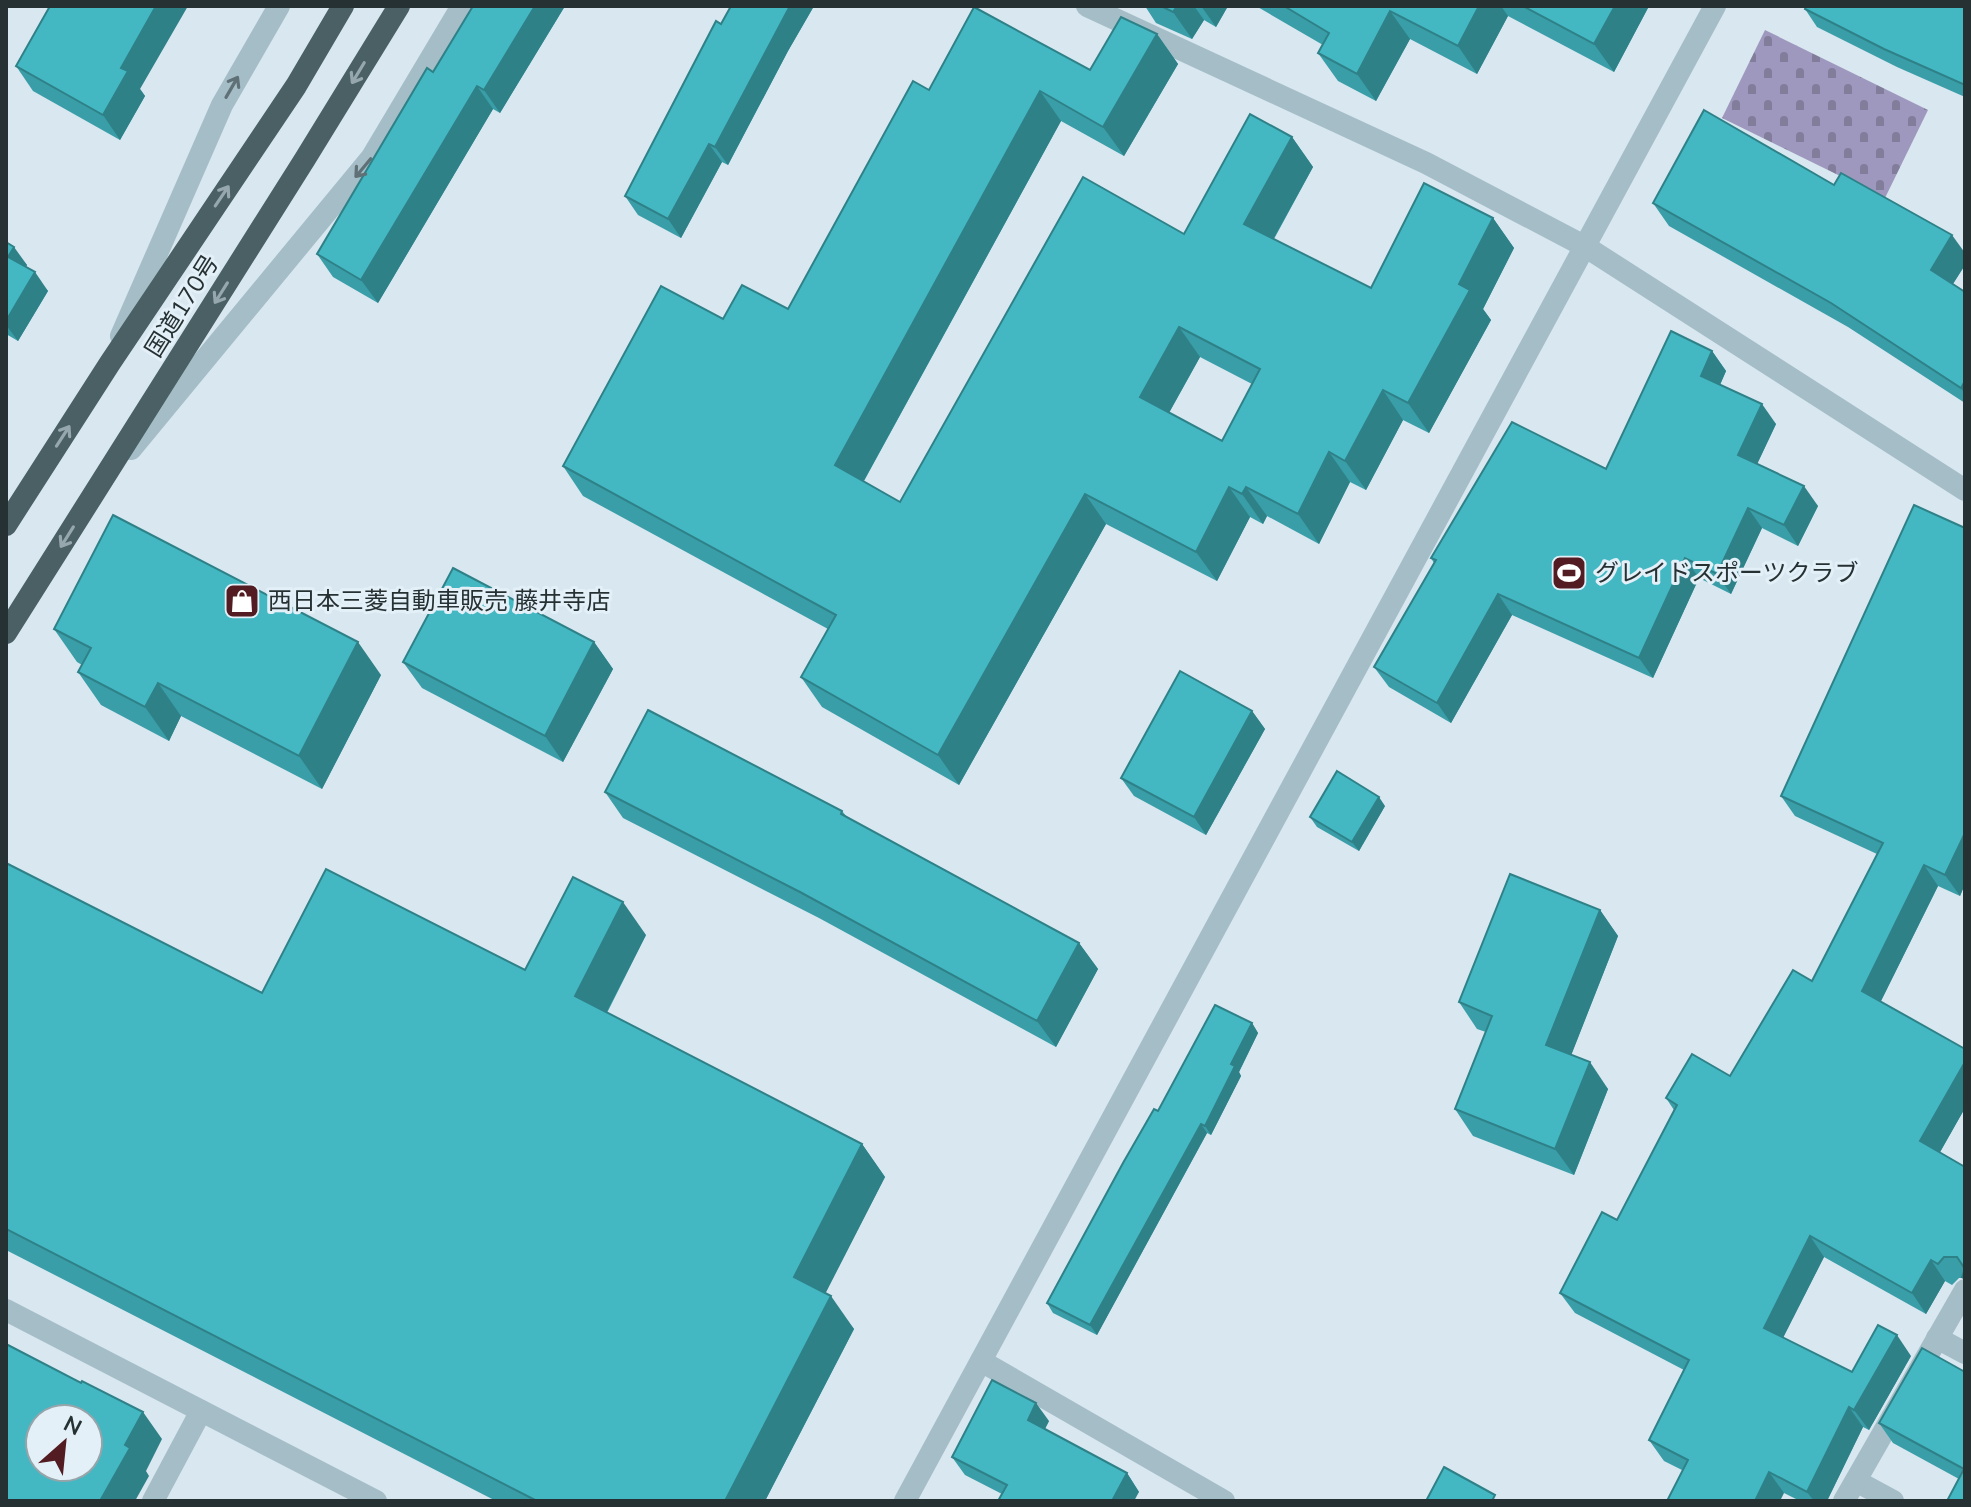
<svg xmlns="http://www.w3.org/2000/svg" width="1971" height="1507" font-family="'Nunito Sans','Noto Sans JP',sans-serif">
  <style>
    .cemetery { fill: url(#cemetery-stones) }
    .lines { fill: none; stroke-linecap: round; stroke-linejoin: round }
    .service { stroke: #a4bdc7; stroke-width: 22 }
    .minor { stroke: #a4bdc7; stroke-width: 22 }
    .tertiary { stroke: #a4bdc7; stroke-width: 22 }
    .trunk { stroke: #4a6064; stroke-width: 22 }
    .wall { fill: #3a9ea8; fill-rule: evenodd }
    .shaded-wall { fill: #2f8188 }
    .building { fill: #43b8c3; stroke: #2f8188; stroke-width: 2; fill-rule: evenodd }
    .oneway { stroke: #96a8ae }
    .oneway2 { stroke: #5f7076 }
    .labels { text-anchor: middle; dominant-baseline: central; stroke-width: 6; stroke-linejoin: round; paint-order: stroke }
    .street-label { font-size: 24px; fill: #263133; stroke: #e3f0f8 }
    .poi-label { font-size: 24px; fill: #263133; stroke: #e3f0f8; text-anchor: start }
  </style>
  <defs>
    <pattern id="cemetery-stones" width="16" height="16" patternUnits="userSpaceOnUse" patternTransform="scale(2)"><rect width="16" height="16" fill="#9f98be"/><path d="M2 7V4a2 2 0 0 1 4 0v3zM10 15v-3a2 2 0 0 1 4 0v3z" fill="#817d9b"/></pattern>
  </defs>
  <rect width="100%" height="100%" fill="#d8e7f0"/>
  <path class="cemetery" d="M 1765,30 L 1928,110 L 1885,198 L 1722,118 Z"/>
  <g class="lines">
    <g class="service">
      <path d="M 1856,1481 L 1893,1501"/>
      <path d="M 153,1501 L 201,1411"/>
    </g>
    <g class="minor">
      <path d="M 1087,6 L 1426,163 L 1586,247 L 1965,490"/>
      <path d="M 121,336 L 222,105 L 279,6"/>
      <path d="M 131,449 L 372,157 L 462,6"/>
      <path d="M 1937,1338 L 1965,1353"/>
      <path d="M 981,1361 L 1224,1501"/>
      <path d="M 905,1501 L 1715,6"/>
      <path d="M 1844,1501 L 1965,1290"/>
    </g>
    <path class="tertiary" d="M 6,1310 L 376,1501"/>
    <g class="trunk">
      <path d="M 6,525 L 110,363 L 296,86 L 343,6"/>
      <path d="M 6,633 L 305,159 L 399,6"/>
    </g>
  </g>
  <g class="wall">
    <path d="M 473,6 L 565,6 L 500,113 L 493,109 L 378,303 L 333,277 L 317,254 L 433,72 Z"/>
    <path d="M 731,6 L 814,6 L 788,51 L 728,165 L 722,162 L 681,238 L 638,215 L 625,196 Z"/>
    <path d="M 1145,6 L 1228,6 L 1216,27 L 1204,20 L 1192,39 L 1156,23 Z"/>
    <path d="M 1256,6 L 1649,6 L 1614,72 L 1508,16 L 1477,74 L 1410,39 L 1376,101 L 1338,81 L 1318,53 L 1323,45 Z"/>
    <path d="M 1965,6 L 1965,97 L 1897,67 L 1817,27 L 1805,9 Z"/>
    <path d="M 1157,34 L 1178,64 L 1124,156 L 1061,121 L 864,481 L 900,502 L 1184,234 L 1292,137 L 1313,167 L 1274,239 L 1371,288 L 1493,218 L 1514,248 L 1483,309 L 1491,320 L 1429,433 L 1403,420 L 1366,490 L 1350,482 L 1319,544 L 1267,516 L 1263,524 L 1250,517 L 1217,581 L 1106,524 L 959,785 L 822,707 L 801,677 L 828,629 L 583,496 L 563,466 L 723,319 L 788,309 L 929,90 L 1090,70 ZM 1200,357 L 1252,384 L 1222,441 L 1169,413 Z"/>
    <path d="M 16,66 L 140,89 L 145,96 L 120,140 L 33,91 Z"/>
    <path d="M 1834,185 L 1965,253 L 1965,265 L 1953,284 L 1965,292 L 1965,403 L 1848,327 L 1669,226 L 1653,203 Z"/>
    <path d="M 6,242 L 27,265 L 26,267 L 48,291 L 18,341 L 6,334 Z"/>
    <path d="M 1712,351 L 1726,371 L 1720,385 L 1776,424 L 1757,464 L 1818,506 L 1798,546 L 1762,528 L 1731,594 L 1699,578 L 1653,678 L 1512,615 L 1451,723 L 1389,687 L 1374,667 L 1434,563 L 1431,558 L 1606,469 Z"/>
    <path d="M 1965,528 L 1965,884 L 1960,896 L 1938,886 L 1881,1001 L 1965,1108 L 1940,1152 L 1965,1167 L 1965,1281 L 1963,1278 L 1959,1278 L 1952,1285 L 1945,1281 L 1926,1314 L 1824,1257 L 1783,1337 L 1852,1372 L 1911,1356 L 1869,1430 L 1863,1427 L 1827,1501 L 1800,1501 L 1784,1493 L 1682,1470 L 1664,1461 L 1649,1440 L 1684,1370 L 1575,1313 L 1560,1293 L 1617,1220 L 1674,1110 L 1666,1098 L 1730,1076 L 1812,981 L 1877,854 L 1795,816 L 1781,796 Z"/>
    <path d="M 54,629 L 381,675 L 322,789 L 181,716 L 169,741 L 101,705 L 78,672 L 82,665 L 77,662 Z"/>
    <path d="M 594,642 L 613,669 L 563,762 L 422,688 L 403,662 Z"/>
    <path d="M 1252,711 L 1265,729 L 1206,835 L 1134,796 L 1121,778 Z"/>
    <path d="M 605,792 L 842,811 L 847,817 L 1079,943 L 1098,969 L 1056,1047 L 819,918 L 623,818 Z"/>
    <path d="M 1385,806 L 1359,851 L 1317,827 L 1310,817 Z"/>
    <path d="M 6,863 L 262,993 L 525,970 L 646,935 L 607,1013 L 862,1144 L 885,1177 L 825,1293 L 854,1329 L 765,1501 L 496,1501 L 6,1250 Z"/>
    <path d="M 1600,910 L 1618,936 L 1571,1055 L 1608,1089 L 1574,1175 L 1473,1136 L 1455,1109 L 1486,1032 L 1477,1029 L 1459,1002 Z"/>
    <path d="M 1252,1023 L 1258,1033 L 1239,1072 L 1241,1076 L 1211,1135 L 1207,1133 L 1097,1335 L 1053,1313 L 1047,1303 L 1158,1111 Z"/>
    <path d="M 1965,1372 L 1965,1501 L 1959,1479 L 1893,1443 L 1879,1423 Z"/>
    <path d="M 1049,1421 L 1045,1429 L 1127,1473 L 1139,1492 L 1002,1494 L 965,1475 L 952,1457 Z"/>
  </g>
  <g class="shaded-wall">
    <path d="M 156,6 L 188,6 L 140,89 L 145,96 L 120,140 L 103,115 L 121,68 Z"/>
    <path d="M 535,6 L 565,6 L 500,113 L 484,90 Z"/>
    <path d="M 790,6 L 814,6 L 788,51 L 728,165 L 715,147 Z"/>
    <path d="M 1177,6 L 1194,6 L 1204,20 L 1192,39 L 1173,12 Z"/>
    <path d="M 1201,6 L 1228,6 L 1216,27 Z"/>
    <path d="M 1479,6 L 1501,6 L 1508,16 L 1477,74 L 1458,46 Z"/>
    <path d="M 1615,6 L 1649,6 L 1614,72 L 1594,44 Z"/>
    <path d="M 1390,11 L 1410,39 L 1376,101 L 1357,74 Z"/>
    <path d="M 1157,34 L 1178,64 L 1124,156 L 1103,127 Z"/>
    <path d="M 477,86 L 493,109 L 378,303 L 361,280 Z"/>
    <path d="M 1040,91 L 1061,121 L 856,495 L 835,465 Z"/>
    <path d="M 1292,137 L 1313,167 L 1265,254 L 1244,224 Z"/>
    <path d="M 709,144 L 722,162 L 681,238 L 668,219 Z"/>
    <path d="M 1493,218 L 1514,248 L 1483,309 L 1491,320 L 1429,433 L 1408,403 L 1459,284 Z"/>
    <path d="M 1952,235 L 1965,253 L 1965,265 L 1947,293 L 1931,270 Z"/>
    <path d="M 14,247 L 27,265 L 21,275 L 8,257 Z"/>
    <path d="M 35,272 L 48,291 L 18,341 L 6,325 L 6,321 Z"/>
    <path d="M 1179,327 L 1200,357 L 1161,427 L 1140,397 Z"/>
    <path d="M 1712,351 L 1726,371 L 1715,396 L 1701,376 Z"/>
    <path d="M 1965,381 L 1965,394 L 1961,388 Z"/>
    <path d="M 1383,390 L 1403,420 L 1366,490 L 1345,461 Z"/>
    <path d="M 1762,404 L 1776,424 L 1752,475 L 1738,455 Z"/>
    <path d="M 1329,452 L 1350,482 L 1319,544 L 1298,514 Z"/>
    <path d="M 1804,486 L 1818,506 L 1798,546 L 1784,525 Z"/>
    <path d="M 1229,487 L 1250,517 L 1217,581 L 1196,552 Z"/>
    <path d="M 1246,487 L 1267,516 L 1263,524 L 1242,494 Z"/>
    <path d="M 1085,494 L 1106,524 L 959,785 L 938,755 Z"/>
    <path d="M 1748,508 L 1762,528 L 1731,594 L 1717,574 Z"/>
    <path d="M 1685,558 L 1699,578 L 1653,678 L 1639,658 Z"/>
    <path d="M 1498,594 L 1512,615 L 1451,723 L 1437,703 Z"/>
    <path d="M 358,642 L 381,675 L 322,789 L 299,756 Z"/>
    <path d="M 594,642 L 613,669 L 563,762 L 545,736 Z"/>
    <path d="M 158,683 L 181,716 L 169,741 L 145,707 Z"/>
    <path d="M 1252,711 L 1265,729 L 1206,835 L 1194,817 Z"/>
    <path d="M 1379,797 L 1385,806 L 1359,851 L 1352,842 Z"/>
    <path d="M 1965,833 L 1965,884 L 1960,896 L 1945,875 Z"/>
    <path d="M 1924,865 L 1938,886 L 1876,1011 L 1862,991 Z"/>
    <path d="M 623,902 L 646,935 L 598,1029 L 575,996 Z"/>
    <path d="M 1600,910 L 1618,936 L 1565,1071 L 1546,1045 Z"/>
    <path d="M 1079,943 L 1098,969 L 1056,1047 L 1037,1021 Z"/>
    <path d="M 1252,1023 L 1258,1033 L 1239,1072 L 1241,1076 L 1211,1135 L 1205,1126 L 1231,1064 Z"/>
    <path d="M 1590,1062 L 1608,1089 L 1574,1175 L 1555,1149 Z"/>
    <path d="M 1965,1062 L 1965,1108 L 1935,1161 L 1920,1141 Z"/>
    <path d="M 1201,1124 L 1207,1133 L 1097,1335 L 1090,1325 Z"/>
    <path d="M 862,1144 L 885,1177 L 817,1310 L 794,1277 Z"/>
    <path d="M 1810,1236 L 1824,1257 L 1778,1348 L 1764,1328 Z"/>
    <path d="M 1931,1260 L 1945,1281 L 1926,1314 L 1912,1293 Z"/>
    <path d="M 831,1296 L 854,1329 L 765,1501 L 725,1501 Z"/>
    <path d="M 1897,1335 L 1911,1356 L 1869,1430 L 1854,1410 Z"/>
    <path d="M 1036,1403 L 1049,1421 L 1040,1438 L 1028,1420 Z"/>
    <path d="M 1849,1407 L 1863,1427 L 1827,1501 L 1814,1501 L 1807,1492 Z"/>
    <path d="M 143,1412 L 162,1439 L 146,1471 L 149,1476 L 135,1501 L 100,1501 L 125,1445 Z"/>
    <path d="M 1769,1472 L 1784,1493 L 1780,1501 L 1755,1501 Z"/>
    <path d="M 1127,1473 L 1139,1492 L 1134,1501 L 1112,1501 Z"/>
  </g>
  <g class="building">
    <path d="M 50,6 L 156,6 L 121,68 L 128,71 L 103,115 L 16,66 Z"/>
    <path d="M 473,6 L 535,6 L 484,90 L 477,86 L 361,280 L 317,254 L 427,68 L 433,72 Z"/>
    <path d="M 731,6 L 790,6 L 715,147 L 709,144 L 668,219 L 625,196 L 716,21 L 721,24 Z"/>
    <path d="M 1161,6 L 1177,6 L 1173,12 Z"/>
    <path d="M 1284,6 L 1479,6 L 1458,46 L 1390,11 L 1357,74 L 1318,53 L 1329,33 Z"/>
    <path d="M 1523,6 L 1615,6 L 1594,44 Z"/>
    <path d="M 1806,6 L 1965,6 L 1965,85 L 1884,49 L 1805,9 Z"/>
    <path d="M 974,7 L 1090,70 L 1121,17 L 1157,34 L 1103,127 L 1040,91 L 835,465 L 900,502 L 1083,177 L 1184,234 L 1250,114 L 1292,137 L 1244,224 L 1371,288 L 1424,183 L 1493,218 L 1459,284 L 1470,290 L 1408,403 L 1383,390 L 1345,461 L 1329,452 L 1298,514 L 1246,487 L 1242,494 L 1229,487 L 1196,552 L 1085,494 L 938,755 L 801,677 L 836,615 L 563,466 L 661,286 L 723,319 L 742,285 L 788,309 L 913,81 L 929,90 ZM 1179,327 L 1260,369 L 1222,441 L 1140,397 Z"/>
    <path d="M 1704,110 L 1834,185 L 1841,173 L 1952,235 L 1931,270 L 1965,292 L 1965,381 L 1961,388 L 1831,303 L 1653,203 Z"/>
    <path d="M 6,242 L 14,247 L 8,257 L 35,272 L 6,321 Z"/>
    <path d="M 1671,331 L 1712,351 L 1701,376 L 1762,404 L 1738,455 L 1804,486 L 1784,525 L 1748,508 L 1717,574 L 1685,558 L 1639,658 L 1498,594 L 1437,703 L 1374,667 L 1436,560 L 1431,558 L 1512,422 L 1606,469 Z"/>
    <path d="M 1914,505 L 1965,528 L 1965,833 L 1945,875 L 1924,865 L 1862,991 L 1965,1049 L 1965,1062 L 1920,1141 L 1965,1167 L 1965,1279 L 1962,1277 L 1965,1269 L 1957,1257 L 1944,1257 L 1938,1264 L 1931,1260 L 1912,1293 L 1810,1236 L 1764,1328 L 1852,1372 L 1878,1325 L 1897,1335 L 1854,1410 L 1849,1407 L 1807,1492 L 1769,1472 L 1755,1501 L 1667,1501 L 1688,1460 L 1649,1440 L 1689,1360 L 1560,1293 L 1602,1212 L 1617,1220 L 1677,1105 L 1666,1098 L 1692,1054 L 1730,1076 L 1793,970 L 1812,981 L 1883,843 L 1781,796 Z"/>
    <path d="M 113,515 L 358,642 L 299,756 L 158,683 L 145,707 L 78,672 L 91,648 L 54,629 Z"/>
    <path d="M 453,568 L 594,642 L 545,736 L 403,662 Z"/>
    <path d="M 1180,671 L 1252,711 L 1194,817 L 1121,778 Z"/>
    <path d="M 648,710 L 842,811 L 841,814 L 1079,943 L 1037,1021 L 800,892 L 605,792 Z"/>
    <path d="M 1337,771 L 1379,797 L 1352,842 L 1310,817 Z"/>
    <path d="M 6,863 L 262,993 L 326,869 L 525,970 L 573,877 L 623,902 L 575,996 L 862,1144 L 794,1277 L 831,1296 L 725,1501 L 537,1501 L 6,1229 Z"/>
    <path d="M 1510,874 L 1600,910 L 1546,1045 L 1590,1062 L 1555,1149 L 1455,1109 L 1492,1016 L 1459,1002 Z"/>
    <path d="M 1215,1005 L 1252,1023 L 1231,1064 L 1235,1066 L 1205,1126 L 1201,1124 L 1090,1325 L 1047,1303 L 1123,1163 L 1154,1109 L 1158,1111 Z"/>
    <path d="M 6,1344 L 81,1383 L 82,1381 L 143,1412 L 125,1445 L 130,1448 L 100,1501 L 6,1501 ZM 40,1419 L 88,1419 L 88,1467 L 40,1467 Z"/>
    <path d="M 1922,1348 L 1965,1372 L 1965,1501 L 1947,1501 L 1964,1469 L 1879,1423 Z"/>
    <path d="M 992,1380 L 1036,1403 L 1028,1420 L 1127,1473 L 1112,1501 L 998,1501 L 1007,1485 L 952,1457 Z"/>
    <path d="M 1444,1467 L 1495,1495 L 1492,1501 L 1426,1501 Z"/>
  </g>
  <defs><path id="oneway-shaft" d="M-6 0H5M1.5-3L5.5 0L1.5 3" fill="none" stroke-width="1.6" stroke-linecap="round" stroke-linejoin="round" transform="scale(2)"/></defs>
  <g class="oneway">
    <use href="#oneway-shaft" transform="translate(358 73) rotate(121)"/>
    <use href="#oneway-shaft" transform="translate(222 196) rotate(-56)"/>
    <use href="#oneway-shaft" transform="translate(221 293) rotate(122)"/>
    <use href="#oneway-shaft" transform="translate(63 436) rotate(-57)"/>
    <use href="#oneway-shaft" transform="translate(67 537) rotate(122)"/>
  </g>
  <g class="oneway2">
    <use href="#oneway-shaft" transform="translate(232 87) rotate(-60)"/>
    <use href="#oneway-shaft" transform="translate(363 168) rotate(130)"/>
  </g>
  <defs>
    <symbol id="stadium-square" viewBox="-11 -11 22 22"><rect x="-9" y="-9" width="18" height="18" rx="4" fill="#531c22" stroke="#e3f0f8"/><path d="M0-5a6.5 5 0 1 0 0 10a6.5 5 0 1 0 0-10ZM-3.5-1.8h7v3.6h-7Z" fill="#fff"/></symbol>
    <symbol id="shop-square" viewBox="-11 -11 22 22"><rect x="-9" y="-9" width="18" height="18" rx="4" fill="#531c22" stroke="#e3f0f8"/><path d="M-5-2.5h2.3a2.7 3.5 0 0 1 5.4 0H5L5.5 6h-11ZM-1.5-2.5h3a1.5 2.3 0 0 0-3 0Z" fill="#fff"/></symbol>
  </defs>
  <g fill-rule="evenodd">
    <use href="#stadium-square" x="1549" y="553" width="40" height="40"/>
    <use href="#shop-square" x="222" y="581" width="40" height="40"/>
  </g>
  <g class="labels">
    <g class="street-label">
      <text transform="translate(182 306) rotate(-58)">国道170号</text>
    </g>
    <g class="poi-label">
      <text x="1595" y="573">グレイドスポーツクラブ</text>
      <text x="268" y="601">西日本三菱自動車販売 藤井寺店</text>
    </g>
  </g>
  <rect width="1971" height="1507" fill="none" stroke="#263133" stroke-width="16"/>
  <g transform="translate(64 1443) rotate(27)"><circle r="38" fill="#e3f0f8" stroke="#97a4a9" stroke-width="2"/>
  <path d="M0-6L14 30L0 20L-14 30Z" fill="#531c22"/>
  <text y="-12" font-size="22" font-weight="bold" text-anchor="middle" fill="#263133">N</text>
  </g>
</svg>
